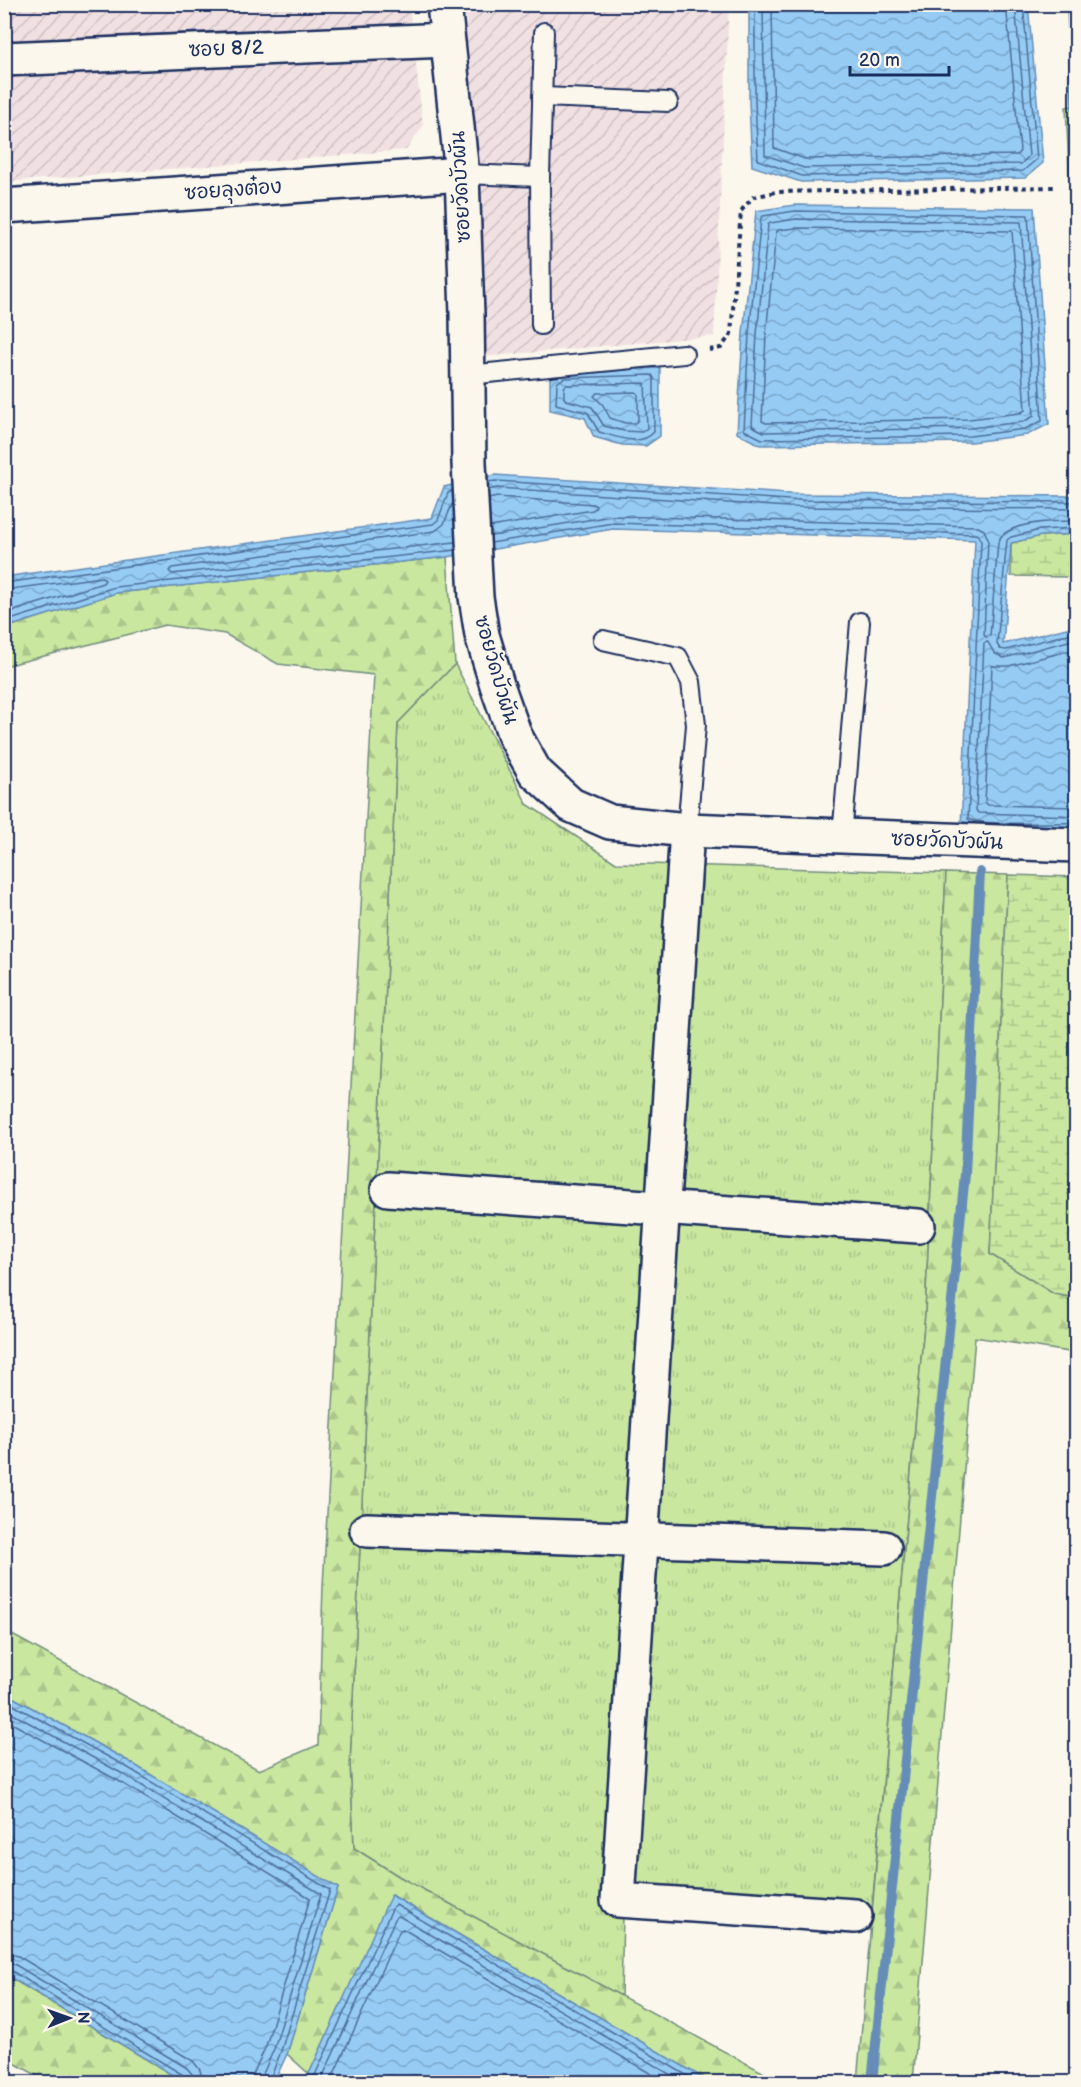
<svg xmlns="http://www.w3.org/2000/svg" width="1081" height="2087" font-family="'Balsamiq Sans','Playpen Sans Thai',sans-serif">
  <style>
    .industrial { fill: url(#industrial-furrows) }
    .grass { fill: url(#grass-tufts); stroke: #728b7e; stroke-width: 1.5 }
    .forest { fill: url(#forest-firs); stroke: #728b7e; stroke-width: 1.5 }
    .wetland { fill: url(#wetland-marsh); stroke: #728b7e; stroke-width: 1.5 }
    .water { fill: url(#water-waves); stroke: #658db8; stroke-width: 1.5 }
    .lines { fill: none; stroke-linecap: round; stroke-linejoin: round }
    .shore { stroke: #4c6e9a; stroke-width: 1.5 }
    .stream { stroke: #658db8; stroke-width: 10 }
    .service-casing { stroke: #1b2f5e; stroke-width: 22 }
    .minor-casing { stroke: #1b2f5e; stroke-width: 38 }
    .path { stroke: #1b2f5e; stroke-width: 4; stroke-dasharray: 4.5 4.5; stroke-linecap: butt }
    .service { stroke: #fbf7ec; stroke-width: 18 }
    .minor { stroke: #fbf7ec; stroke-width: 33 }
    .labels { text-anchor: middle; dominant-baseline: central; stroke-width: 4.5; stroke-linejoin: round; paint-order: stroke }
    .street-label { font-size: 20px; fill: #1b2f5e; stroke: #fbf7ec }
  </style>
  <defs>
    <pattern id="industrial-furrows" width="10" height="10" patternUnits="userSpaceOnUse" patternTransform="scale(1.5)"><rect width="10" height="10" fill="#f1e0e2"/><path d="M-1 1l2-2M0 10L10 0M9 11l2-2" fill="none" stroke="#cec0c4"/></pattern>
    <pattern id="grass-tufts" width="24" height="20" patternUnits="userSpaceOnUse" patternTransform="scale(1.5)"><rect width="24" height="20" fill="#c9e79f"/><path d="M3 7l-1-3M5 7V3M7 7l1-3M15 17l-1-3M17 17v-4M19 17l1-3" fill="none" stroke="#acc68b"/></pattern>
    <pattern id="forest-firs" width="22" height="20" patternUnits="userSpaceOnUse" patternTransform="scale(1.5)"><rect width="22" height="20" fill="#c9e79f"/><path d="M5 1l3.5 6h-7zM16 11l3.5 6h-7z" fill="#acc68b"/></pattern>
    <pattern id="wetland-marsh" width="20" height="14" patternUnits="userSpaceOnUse" patternTransform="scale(1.5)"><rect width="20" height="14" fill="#c9e79f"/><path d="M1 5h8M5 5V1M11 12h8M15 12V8" fill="none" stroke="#acc68b"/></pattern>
    <pattern id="water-waves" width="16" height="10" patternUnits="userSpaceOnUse" patternTransform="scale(1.5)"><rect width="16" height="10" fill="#96ccf4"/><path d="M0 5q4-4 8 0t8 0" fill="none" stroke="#7aa6c9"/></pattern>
  </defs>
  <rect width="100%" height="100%" fill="#fbf7ec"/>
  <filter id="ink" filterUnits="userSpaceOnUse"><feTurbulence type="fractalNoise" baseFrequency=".0167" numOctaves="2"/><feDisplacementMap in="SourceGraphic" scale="12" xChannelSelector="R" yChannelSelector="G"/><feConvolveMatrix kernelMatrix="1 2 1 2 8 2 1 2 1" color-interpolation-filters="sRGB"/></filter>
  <g filter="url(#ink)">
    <g class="industrial">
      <path d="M 5,5 L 409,5 L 423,126 L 406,150 L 5,182 Z"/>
      <path d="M 465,5 L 729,5 L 714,336 L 483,357 Z"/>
    </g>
    <path class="grass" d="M 455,664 L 527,804 L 616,863 L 946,873 L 925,1314 L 870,1930 L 623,1915 L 621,1996 L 400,1877 L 354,1848 L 350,1763 L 398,723 Z"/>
    <g class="forest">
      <path d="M 1076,105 L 1076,311 L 1066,107 Z"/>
      <path d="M 447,557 L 455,664 L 398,723 L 350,1763 L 354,1848 L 400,1877 L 781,2082 L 710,2082 L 392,1895 L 309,2074 L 287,2054 L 338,1888 L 128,1761 L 5,1693 L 5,1631 L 259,1770 L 318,1745 L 323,1586 L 374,675 L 278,664 L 225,634 L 165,625 L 5,666 L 5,628 L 116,593 Z"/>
      <path d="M 946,873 L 1008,875 L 990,1254 L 1054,1294 L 1076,1298 L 1076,1353 L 975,1337 L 913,2082 L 857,2082 L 925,1314 Z"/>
      <path d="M 4,1974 L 184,2082 L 49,2082 L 5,2058 Z"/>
    </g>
    <g class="wetland">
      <path d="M 1076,534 L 1076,599 L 1070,599 L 1069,577 L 1011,576 L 1011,543 L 1041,536 Z"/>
      <path d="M 1008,875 L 1076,877 L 1076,1298 L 1054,1294 L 990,1254 Z"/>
    </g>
    <g class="water">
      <path d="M 749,5 L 1028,5 L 1043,163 L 1025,178 L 801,182 L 752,166 L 749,102 Z"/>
      <path d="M 795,205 L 1034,208 L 1049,424 L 1027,435 L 971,442 L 760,445 L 737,433 L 743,333 L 756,211 Z"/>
      <path d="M 660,368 L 660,436 L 646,446 L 622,445 L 594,437 L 585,418 L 550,410 L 550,378 L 562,372 Z"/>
      <path d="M 495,475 L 789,494 L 1076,496 L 1076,534 L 1041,536 L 1011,543 L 1003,644 L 1071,627 L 1070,599 L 1076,599 L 1076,829 L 961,826 L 975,540 L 613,529 L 447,557 L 116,593 L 5,628 L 4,577 L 432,518 L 444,487 Z"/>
      <path d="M 5,1693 L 128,1761 L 338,1888 L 287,2054 L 274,2082 L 184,2082 L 5,1974 Z"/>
      <path d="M 391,1895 L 710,2082 L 309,2082 L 309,2074 Z"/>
    </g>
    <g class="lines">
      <g class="shore">
        <path d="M 755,4 L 755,102 L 758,160 L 802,176 L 1023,171 L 1037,159 L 1023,4"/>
        <path d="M 763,4 L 765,155 L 804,168 L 1021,164 L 1029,156 L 1015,4"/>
        <path d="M 772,4 L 774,148 L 805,159 L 1017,155 L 1020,151 L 1006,4"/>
        <path d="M 795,211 L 1028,215 L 1042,421 L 1025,429 L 970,436 L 762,439 L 744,430 L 749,334 L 761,218 L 763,216 Z"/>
        <path d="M 796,219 L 1021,222 L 1034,416 L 1023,422 L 970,428 L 764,432 L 752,426 L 757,334 L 768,225 L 770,223 Z"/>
        <path d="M 796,228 L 1012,231 L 1025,410 L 1020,413 L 969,419 L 766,423 L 762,421 L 766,335 L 776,233 L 778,230 Z"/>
        <path d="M 652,375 L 654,378 L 654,432 C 641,447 617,437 599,432 L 588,413 L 556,404 L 557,383 L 564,378 Z"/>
        <path d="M 645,383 L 647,428 L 642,432 L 624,431 L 604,426 L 592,407 L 566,400 L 564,398 L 564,388 L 566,385 Z"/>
        <path d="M 636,392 L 638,394 L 638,420 L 635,423 L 625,423 L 610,418 L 603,405 L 594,396 L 597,393 Z"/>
        <path d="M 488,482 L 496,481 L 789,500 L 1076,502"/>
        <path d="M 488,490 L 497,488 L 789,507 L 1076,509"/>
        <path d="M 489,499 L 497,497 L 593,504 L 596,506 L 593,510 L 490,527"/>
        <path d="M 453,502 L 444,524 L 435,531 L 172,568 L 169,571 L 172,574 L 455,542"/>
        <path d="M 1076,528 L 1040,530 L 1011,537 L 1007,540 L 997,644 L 1000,649 L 1006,650 L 1072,633 L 1076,629"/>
        <path d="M 491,536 L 612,516 L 976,526 L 984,530 L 988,539 L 984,635 L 987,638 L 990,636 L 998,543 C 1003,521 1057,521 1076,521"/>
        <path d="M 491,543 L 613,523 L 977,534 L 981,541 L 968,819 C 981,826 1056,822 1076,823"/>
        <path d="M 4,583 L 433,524 L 438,520 L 448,493 L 452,491"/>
        <path d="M 4,590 L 102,577 L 105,580 L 103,583 L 4,614"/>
        <path d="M 4,622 L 115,587 L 456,550"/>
        <path d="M 1076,639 L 1004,658 L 994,653 L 988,642 L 984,643 L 976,810 L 978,813 L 1076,816"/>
        <path d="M 1076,649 L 1009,666 L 992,666 L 985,802 L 988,805 L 1076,807"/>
        <path d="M 4,1700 L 125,1766 L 330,1890 L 281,2051 L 269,2082"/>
        <path d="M 4,1709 L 121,1773 L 321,1894 L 274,2049 L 262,2076 L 261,2082"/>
        <path d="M 4,1719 L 117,1780 L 310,1898 L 266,2046 L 254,2072 L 252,2082"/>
        <path d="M 4,1952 L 18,1956 L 193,2061 L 200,2070 L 203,2082"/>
        <path d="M 4,1961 L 14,1964 L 187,2068 L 192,2074 L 194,2082"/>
        <path d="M 4,1969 L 10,1970 L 183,2075 L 186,2082"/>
        <path d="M 315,2082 L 315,2075 L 393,1907 L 396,1905 L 698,2082"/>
        <path d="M 323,2082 L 323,2076 L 396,1917 L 399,1916 L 683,2082"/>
        <path d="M 332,2082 L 332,2078 L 400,1930 L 403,1929 L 665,2082"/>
      </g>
      <g class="stream">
        <path d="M 1071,4 L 1076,108"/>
        <path d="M 872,2082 L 965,1174 L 980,872"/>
      </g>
      <defs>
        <g id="service">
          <path d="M 542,97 L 668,102"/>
          <path d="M 462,174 L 540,177 L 544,32"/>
          <path d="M 540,177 L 541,325"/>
          <path d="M 468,375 L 684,354"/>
          <path d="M 603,640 L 678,657 L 691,682 L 696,725 L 687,830"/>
          <path d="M 842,837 L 860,622"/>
        </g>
        <g id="minor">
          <path d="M 444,4 L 462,174 L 467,314 L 469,463 L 476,597 L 482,635 L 497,685 L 515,736 L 535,772 L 571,805 L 610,822 L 687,830 L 1076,845"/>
          <path d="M 4,59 L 447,40"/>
          <path d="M 4,206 L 462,174"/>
          <path d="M 687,830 L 618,1900 L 855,1916"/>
          <path d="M 388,1189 L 918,1226"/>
          <path d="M 367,1530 L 884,1548"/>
        </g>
      </defs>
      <use href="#service" class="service-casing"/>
      <use href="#minor" class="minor-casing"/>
      <path class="path" d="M 709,350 L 721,348 L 731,334 L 741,211 L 753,197 L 776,192 L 1055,187"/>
      <use href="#service" class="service"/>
      <use href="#minor" class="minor"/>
    </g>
  </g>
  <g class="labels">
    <g class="street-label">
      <text transform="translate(226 49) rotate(-2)">ซอย 8/2</text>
      <text transform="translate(461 187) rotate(-93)">ซอยวัดบัวผัน</text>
      <text transform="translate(233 190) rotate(-4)">ซอยลุงต๋อง</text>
      <text transform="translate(496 670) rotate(74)">ซอยวัดบัวผัน</text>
      <text transform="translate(947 841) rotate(2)">ซอยวัดบัวผัน</text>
    </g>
  </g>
  <rect width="1081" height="2087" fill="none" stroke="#fbf7ec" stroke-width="24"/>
  <rect x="12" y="12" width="1057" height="2063" fill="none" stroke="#1b2f5e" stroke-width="2" filter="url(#ink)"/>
  <g transform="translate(69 2018) rotate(89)" stroke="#fbf7ec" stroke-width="4.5" paint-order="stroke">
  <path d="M0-4.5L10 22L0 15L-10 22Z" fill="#1b2f5e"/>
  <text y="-9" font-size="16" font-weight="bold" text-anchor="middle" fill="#1b2f5e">N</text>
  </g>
  <path d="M850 66v9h99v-9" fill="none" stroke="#1b2f5e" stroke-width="3"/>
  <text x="859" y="66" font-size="18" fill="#1b2f5e" stroke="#fbf7ec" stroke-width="4.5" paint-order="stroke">20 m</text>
</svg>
